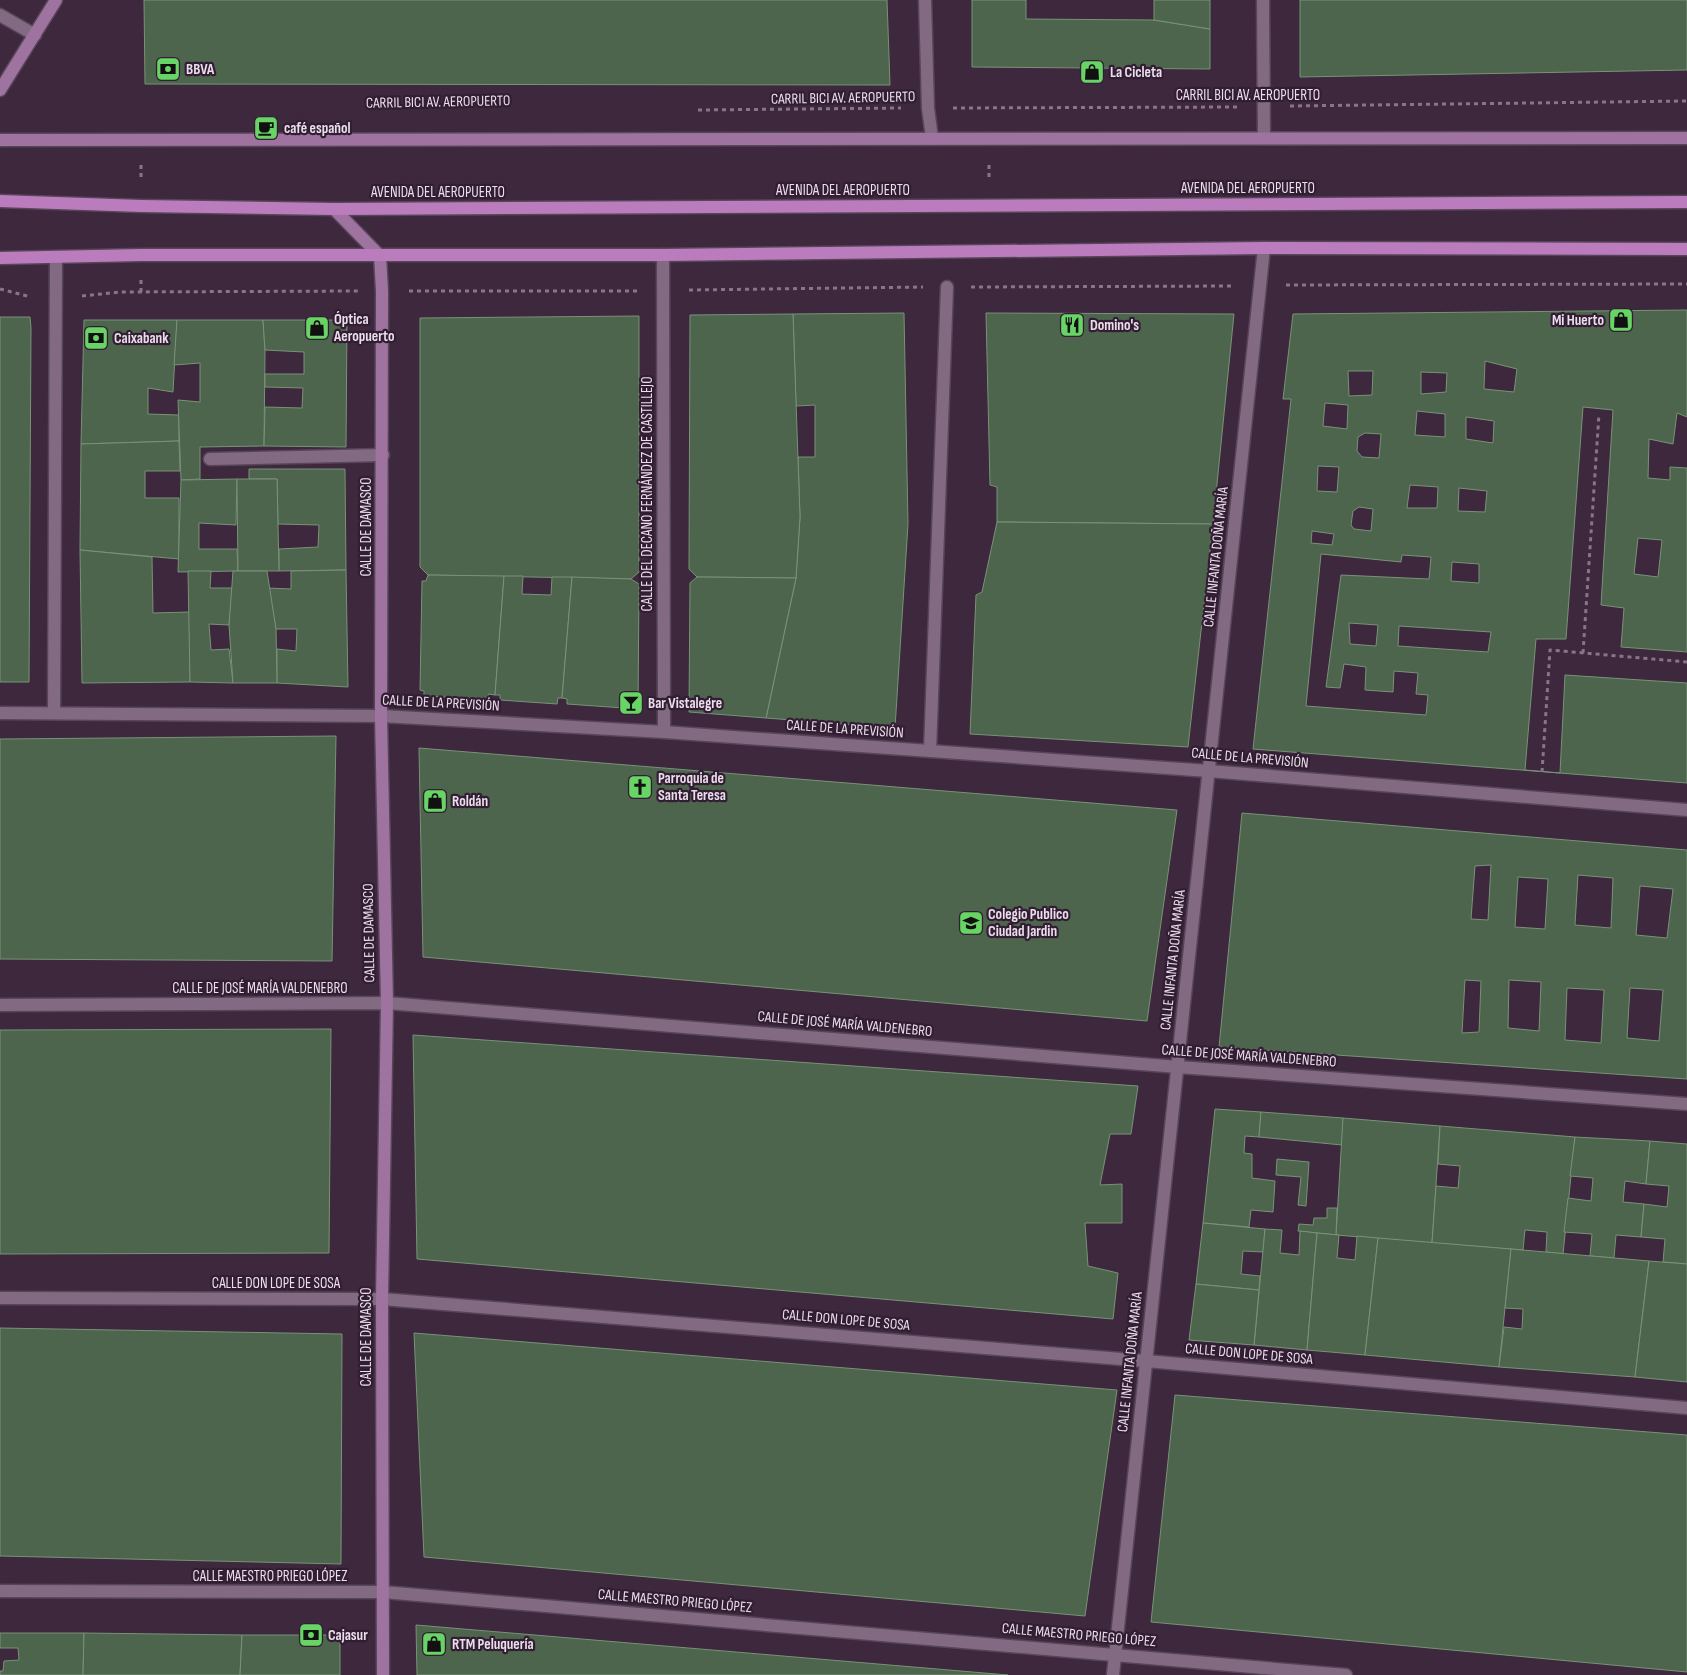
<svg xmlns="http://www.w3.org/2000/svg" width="1687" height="1675" font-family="'Sofia Sans Condensed',sans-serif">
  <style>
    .building { fill: #4e654d; stroke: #799278; fill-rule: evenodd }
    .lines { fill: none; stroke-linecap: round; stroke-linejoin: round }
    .street-casing { stroke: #574558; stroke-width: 15 }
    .secondary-casing { stroke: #574558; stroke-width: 15 }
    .primary-casing { stroke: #574558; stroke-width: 15 }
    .path { stroke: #887688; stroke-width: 3; stroke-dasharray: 4 4; stroke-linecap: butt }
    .street { stroke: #836a83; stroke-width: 12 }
    .secondary { stroke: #9f73a0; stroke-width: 12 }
    .primary { stroke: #bb7cbe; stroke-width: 12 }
    .labels { text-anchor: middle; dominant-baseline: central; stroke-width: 4.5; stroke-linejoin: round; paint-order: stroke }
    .poi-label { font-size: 15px; font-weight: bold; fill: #ebddeb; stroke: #321e33; text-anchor: start }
    .street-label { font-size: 15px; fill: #ebddeb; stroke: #321e33 }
  </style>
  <rect width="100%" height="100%" fill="#3d283e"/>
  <g class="building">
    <path d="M 144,0 L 887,0 L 890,85 L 145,84 Z"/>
    <path d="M 972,0 L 1026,0 L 1026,19 L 1154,20 L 1210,29 L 1210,69 L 972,67 Z"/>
    <path d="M 1154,0 L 1210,0 L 1210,29 L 1154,20 Z"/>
    <path d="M 1300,0 L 1687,0 L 1687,70 L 1300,77 Z"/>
    <path d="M 1687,310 L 1687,417 L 1677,413 L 1673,444 L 1649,439 L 1648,478 L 1670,480 L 1670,467 L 1687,468 L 1687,652 L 1621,647 L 1624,608 L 1601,605 L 1613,410 L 1583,407 L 1566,639 L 1536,639 L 1525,770 L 1560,773 L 1565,675 L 1687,683 L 1687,783 L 1253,749 L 1291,399 L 1283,399 L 1293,314 ZM 1485,361 L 1517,369 L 1514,392 L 1484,389 ZM 1348,371 L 1373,371 L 1372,395 L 1349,396 ZM 1421,372 L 1447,373 L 1446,392 L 1421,394 ZM 1325,403 L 1348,405 L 1347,429 L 1323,426 ZM 1417,411 L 1445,414 L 1445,437 L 1415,435 ZM 1466,417 L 1494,421 L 1493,443 L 1466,439 ZM 1365,433 L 1381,434 L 1379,458 L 1362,457 L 1357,451 L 1358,437 ZM 1318,466 L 1339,467 L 1337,492 L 1317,491 ZM 1410,485 L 1438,487 L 1437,508 L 1407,508 ZM 1459,488 L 1487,491 L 1485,512 L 1458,511 ZM 1359,507 L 1373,509 L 1371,531 L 1354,529 L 1351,525 L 1353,511 ZM 1312,531 L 1334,534 L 1332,545 L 1311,543 ZM 1638,538 L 1662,540 L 1658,577 L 1634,574 ZM 1321,554 L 1401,562 L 1402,555 L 1431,557 L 1429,579 L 1341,575 L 1326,687 L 1340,688 L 1344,664 L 1366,667 L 1365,690 L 1393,692 L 1394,671 L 1418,673 L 1416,694 L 1428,695 L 1426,715 L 1306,706 ZM 1452,562 L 1479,564 L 1479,583 L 1451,581 ZM 1349,623 L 1378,625 L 1376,646 L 1350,644 ZM 1399,626 L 1491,632 L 1488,652 L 1398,646 Z"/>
    <path d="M 904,313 L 908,524 L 895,728 L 766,718 L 796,578 L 800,517 L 798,457 L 815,457 L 815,405 L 796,406 L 793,314 Z"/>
    <path d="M 986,313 L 1234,314 L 1213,524 L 997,522 L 997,487 L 990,485 Z"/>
    <path d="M 793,314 L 800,517 L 796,578 L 697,577 L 689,569 L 690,315 Z"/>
    <path d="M 639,316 L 639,572 L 631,579 L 428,575 L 420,567 L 420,318 Z"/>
    <path d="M 0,317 L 30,317 L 31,328 L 29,682 L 0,682 Z"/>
    <path d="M 84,320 L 177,320 L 173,392 L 148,388 L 148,414 L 179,415 L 179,441 L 81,444 Z"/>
    <path d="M 177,320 L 263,320 L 265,350 L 264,446 L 200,447 L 200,479 L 181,480 L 178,400 L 200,402 L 200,363 L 174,365 Z"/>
    <path d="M 263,320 L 347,320 L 346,447 L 264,446 L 265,407 L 302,408 L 303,388 L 265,387 L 265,374 L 304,374 L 304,352 L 265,350 Z"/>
    <path d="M 179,441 L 180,471 L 145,471 L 145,498 L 179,498 L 179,559 L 80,550 L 81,444 Z"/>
    <path d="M 249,469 L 345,469 L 346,570 L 279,571 L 279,549 L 318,547 L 319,525 L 278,524 L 277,479 L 249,479 Z"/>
    <path d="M 237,479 L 236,525 L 199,523 L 199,549 L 237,549 L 238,571 L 178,572 L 181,480 Z"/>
    <path d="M 237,479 L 277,479 L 279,571 L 238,571 Z"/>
    <path d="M 997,522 L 1213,524 L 1188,747 L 970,734 L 976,595 L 982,592 Z"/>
    <path d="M 80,550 L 152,557 L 153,613 L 190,612 L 190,682 L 82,683 Z"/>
    <path d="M 346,570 L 348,687 L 277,683 L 277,649 L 296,651 L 297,629 L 276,629 L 268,588 L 291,589 L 291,571 Z"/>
    <path d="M 188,571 L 211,571 L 210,588 L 233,588 L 229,625 L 209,624 L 211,650 L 229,649 L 233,683 L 190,682 Z"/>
    <path d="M 233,571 L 267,571 L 276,629 L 277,683 L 233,683 L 229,625 Z"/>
    <path d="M 428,575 L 504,576 L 495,695 L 488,694 L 489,699 L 424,696 L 424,691 L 420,690 L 422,581 L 426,581 Z"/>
    <path d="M 504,576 L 523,576 L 522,594 L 551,595 L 552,577 L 572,577 L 562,698 L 558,698 L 557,704 L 500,700 L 500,695 L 495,695 Z"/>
    <path d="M 572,577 L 631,579 L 639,584 L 638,709 L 567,704 L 567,699 L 562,698 Z"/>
    <path d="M 697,577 L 796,578 L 766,718 L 689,712 L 690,583 Z"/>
    <path d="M 336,736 L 332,961 L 0,959 L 0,739 Z"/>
    <path d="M 419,748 L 1177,810 L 1147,1021 L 423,957 Z"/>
    <path d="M 1242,813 L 1687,850 L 1687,1079 L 1219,1047 ZM 1491,865 L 1488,920 L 1471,919 L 1475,866 ZM 1578,875 L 1613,878 L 1611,928 L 1575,925 ZM 1518,877 L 1548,879 L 1545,929 L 1515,927 ZM 1640,886 L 1673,889 L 1667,938 L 1636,935 ZM 1465,980 L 1481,981 L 1479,1032 L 1462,1033 ZM 1509,980 L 1541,982 L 1539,1031 L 1508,1028 ZM 1567,988 L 1604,990 L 1601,1043 L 1565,1040 ZM 1630,988 L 1663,990 L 1659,1041 L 1627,1038 Z"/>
    <path d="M 331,1029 L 329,1253 L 0,1254 L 0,1030 Z"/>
    <path d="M 413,1035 L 1138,1086 L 1131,1134 L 1110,1134 L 1100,1185 L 1122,1184 L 1122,1223 L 1085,1223 L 1088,1266 L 1118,1273 L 1113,1319 L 417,1259 Z"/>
    <path d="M 1215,1109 L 1261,1112 L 1259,1137 L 1245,1136 L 1244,1153 L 1252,1154 L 1252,1178 L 1275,1181 L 1273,1212 L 1251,1210 L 1249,1227 L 1203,1223 Z"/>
    <path d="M 1261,1112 L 1343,1118 L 1342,1145 L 1259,1137 Z"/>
    <path d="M 1343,1118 L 1440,1126 L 1432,1243 L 1336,1235 Z"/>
    <path d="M 1440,1126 L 1575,1137 L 1563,1254 L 1546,1252 L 1547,1232 L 1525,1230 L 1523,1250 L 1432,1243 L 1436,1186 L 1458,1188 L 1460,1166 L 1438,1164 Z"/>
    <path d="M 1575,1137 L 1650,1141 L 1646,1184 L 1625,1181 L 1623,1202 L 1644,1204 L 1641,1237 L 1616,1235 L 1614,1258 L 1590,1256 L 1592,1234 L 1564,1232 L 1568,1198 L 1591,1201 L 1593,1178 L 1570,1176 Z"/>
    <path d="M 1650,1141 L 1687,1144 L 1687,1264 L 1663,1262 L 1665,1239 L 1641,1237 L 1644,1204 L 1667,1207 L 1669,1186 L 1646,1184 Z"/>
    <path d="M 1277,1159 L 1309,1162 L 1306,1206 L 1298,1205 L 1301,1177 L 1276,1175 Z"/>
    <path d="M 1327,1208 L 1337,1208 L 1336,1235 L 1298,1231 L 1299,1224 L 1313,1225 L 1314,1218 L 1327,1218 Z"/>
    <path d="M 1203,1223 L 1265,1229 L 1263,1252 L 1243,1251 L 1241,1274 L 1260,1276 L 1259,1290 L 1196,1284 Z"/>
    <path d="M 1265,1229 L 1282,1230 L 1280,1253 L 1299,1255 L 1300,1231 L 1317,1233 L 1307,1350 L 1254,1345 Z"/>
    <path d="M 1317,1233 L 1339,1235 L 1337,1258 L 1355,1260 L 1357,1236 L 1378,1238 L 1365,1355 L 1307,1350 Z"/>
    <path d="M 1378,1238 L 1511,1249 L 1499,1367 L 1365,1355 Z"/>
    <path d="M 1511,1249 L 1649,1261 L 1635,1377 L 1499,1367 L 1504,1327 L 1522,1329 L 1523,1309 L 1505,1308 Z"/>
    <path d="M 1649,1261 L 1687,1264 L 1687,1382 L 1635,1377 Z"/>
    <path d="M 1196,1284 L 1259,1290 L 1254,1345 L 1189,1340 Z"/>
    <path d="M 0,1328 L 342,1334 L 341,1564 L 0,1556 Z"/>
    <path d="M 414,1333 L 1117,1390 L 1085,1616 L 424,1557 Z"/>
    <path d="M 1175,1395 L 1687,1435 L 1687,1672 L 1151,1622 Z"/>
    <path d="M 416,1625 L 1008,1675 L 417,1675 Z"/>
    <path d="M 0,1633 L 84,1633 L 83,1675 L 0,1675 L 0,1671 L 3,1671 L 4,1661 L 19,1660 L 18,1648 L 0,1648 Z"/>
    <path d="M 84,1633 L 242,1635 L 240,1675 L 83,1675 Z"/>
    <path d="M 242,1635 L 340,1635 L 340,1675 L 240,1675 Z"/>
  </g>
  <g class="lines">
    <defs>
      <g id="street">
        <path d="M 925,0 L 928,108 L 932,138"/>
        <path d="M 1263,0 L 1264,138"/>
        <path d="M 0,15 L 35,35"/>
        <path d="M 663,255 L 664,732"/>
        <path d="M 210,459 L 383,455"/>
        <path d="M 0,713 L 381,716 L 664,732 L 1209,771 L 1687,810"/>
        <path d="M 54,713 L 56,258"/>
        <path d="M 930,751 L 947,287"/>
        <path d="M 0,1005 L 387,1003 L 1178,1067 L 1687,1104"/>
        <path d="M 0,1298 L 382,1299 L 1146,1361 L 1687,1408"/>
        <path d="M 0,1591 L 383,1592 L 1346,1675"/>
        <path d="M 1113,1675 L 1264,248"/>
      </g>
      <g id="secondary">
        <path d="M 0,90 L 56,0"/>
        <path d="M 0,140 L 1687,138"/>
        <path d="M 334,209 L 380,256 L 382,291 L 381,716 L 387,1003 L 382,1299 L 383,1675"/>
      </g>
      <g id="primary">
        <path d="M 0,201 L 141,206 L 334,209 L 1687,202"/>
        <path d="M 0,258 L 141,255 L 663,255 L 1264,248 L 1687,249"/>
      </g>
    </defs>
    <use href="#street" class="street-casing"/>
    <use href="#secondary" class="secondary-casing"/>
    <use href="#primary" class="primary-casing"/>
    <g class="path">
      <path d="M 1290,106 L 1687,101"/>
      <path d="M 953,108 L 1239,107"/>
      <path d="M 698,110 L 901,108"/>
      <path d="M 141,165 L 141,181"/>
      <path d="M 989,165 L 989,181"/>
      <path d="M 141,280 L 141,292"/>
      <path d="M 1286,285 L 1687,284"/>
      <path d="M 971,287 L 1235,286"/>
      <path d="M 0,289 L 31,297"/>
      <path d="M 689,290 L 923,287"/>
      <path d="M 409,291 L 638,291"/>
      <path d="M 82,296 L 120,292 L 358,291"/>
      <path d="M 1583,653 L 1599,414"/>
      <path d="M 1542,772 L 1550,650 L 1687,662"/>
    </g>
    <use href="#street" class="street"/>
    <use href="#secondary" class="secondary"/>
    <use href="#primary" class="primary"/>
  </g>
  <defs>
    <symbol id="bank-square" viewBox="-11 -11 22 22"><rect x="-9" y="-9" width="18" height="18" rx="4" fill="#68d465" stroke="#321e33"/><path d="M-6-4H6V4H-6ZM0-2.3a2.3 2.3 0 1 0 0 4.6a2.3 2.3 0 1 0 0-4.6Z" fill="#111"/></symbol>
    <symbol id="shop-square" viewBox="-11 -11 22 22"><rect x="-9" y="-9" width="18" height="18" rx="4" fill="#68d465" stroke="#321e33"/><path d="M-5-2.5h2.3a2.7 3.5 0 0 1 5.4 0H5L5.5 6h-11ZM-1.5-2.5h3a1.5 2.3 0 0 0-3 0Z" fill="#111"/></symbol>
    <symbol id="cafe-square" viewBox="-11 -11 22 22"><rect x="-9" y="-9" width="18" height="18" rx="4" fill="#68d465" stroke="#321e33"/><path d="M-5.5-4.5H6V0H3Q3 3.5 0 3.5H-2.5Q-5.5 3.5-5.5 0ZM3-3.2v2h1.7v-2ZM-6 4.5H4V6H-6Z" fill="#111"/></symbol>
    <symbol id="restaurant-square" viewBox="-11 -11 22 22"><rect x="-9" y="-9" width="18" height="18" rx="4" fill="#68d465" stroke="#321e33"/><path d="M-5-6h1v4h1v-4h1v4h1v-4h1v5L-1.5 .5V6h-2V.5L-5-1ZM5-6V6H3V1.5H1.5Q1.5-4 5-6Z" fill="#111"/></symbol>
    <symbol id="bar-square" viewBox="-11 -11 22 22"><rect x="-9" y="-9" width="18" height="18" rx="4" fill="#68d465" stroke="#321e33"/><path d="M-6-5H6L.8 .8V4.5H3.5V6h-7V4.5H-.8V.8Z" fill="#111"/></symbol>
    <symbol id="church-square" viewBox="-11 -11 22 22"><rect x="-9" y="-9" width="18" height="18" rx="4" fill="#68d465" stroke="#321e33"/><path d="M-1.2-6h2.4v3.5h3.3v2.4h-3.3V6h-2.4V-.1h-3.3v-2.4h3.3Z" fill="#111"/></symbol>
    <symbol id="school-square" viewBox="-11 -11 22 22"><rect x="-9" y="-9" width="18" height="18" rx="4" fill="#68d465" stroke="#321e33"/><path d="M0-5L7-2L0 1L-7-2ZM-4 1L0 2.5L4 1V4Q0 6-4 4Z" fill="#111"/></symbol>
  </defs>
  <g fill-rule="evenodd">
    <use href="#bank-square" x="154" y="55" width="28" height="28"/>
    <use href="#shop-square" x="1078" y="58" width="28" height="28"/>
    <use href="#cafe-square" x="252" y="114" width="28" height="28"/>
    <use href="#shop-square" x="1607" y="306" width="28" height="28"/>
    <use href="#restaurant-square" x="1058" y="311" width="28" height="28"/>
    <use href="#shop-square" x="303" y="314" width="28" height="28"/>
    <use href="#bank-square" x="82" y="324" width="28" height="28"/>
    <use href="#bar-square" x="617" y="689" width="28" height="28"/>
    <use href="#church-square" x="626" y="773" width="28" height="28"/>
    <use href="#shop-square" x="421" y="787" width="28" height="28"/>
    <use href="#school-square" x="957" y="909" width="28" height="28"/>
    <use href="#bank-square" x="297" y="1621" width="28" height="28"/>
    <use href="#shop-square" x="420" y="1630" width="28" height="28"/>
  </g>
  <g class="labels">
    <g class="poi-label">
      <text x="186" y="69">BBVA</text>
      <text x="1110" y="72">La Cicleta</text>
      <text x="284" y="128">café español</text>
      <text x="334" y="319">Óptica<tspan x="334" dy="17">Aeropuerto</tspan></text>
      <text x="1604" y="320" text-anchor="end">Mi Huerto</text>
      <text x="1090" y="325">Domino's</text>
      <text x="114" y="338">Caixabank</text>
      <text x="648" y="703">Bar Vistalegre</text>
      <text x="658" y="778">Parroquia de<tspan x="658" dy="17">Santa Teresa</tspan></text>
      <text x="452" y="801">Roldán</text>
      <text x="988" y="914">Colegio Publico<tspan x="988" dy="17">Ciudad Jardin</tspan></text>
      <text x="328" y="1635">Cajasur</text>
      <text x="452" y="1644">RTM Peluquería</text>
    </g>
    <g class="street-label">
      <text x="1248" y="95">CARRIL BICI AV. AEROPUERTO</text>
      <text transform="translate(843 98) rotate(-1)">CARRIL BICI AV. AEROPUERTO</text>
      <text transform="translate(438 102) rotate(-1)">CARRIL BICI AV. AEROPUERTO</text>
      <text x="1248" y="188">AVENIDA DEL AEROPUERTO</text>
      <text x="843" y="190">AVENIDA DEL AEROPUERTO</text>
      <text x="438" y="192">AVENIDA DEL AEROPUERTO</text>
      <text transform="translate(647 494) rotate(-90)">CALLE DEL DECANO FERNÁNDEZ DE CASTILLEJO</text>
      <text transform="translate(366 527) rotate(-90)">CALLE DE DAMASCO</text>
      <text transform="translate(1216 557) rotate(-84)">CALLE INFANTA DOÑA MARÍA</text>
      <text transform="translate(441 703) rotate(3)">CALLE DE LA PREVISIÓN</text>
      <text transform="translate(845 729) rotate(4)">CALLE DE LA PREVISIÓN</text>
      <text transform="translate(1250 758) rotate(5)">CALLE DE LA PREVISIÓN</text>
      <text transform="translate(369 933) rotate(-91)">CALLE DE DAMASCO</text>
      <text transform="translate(1173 960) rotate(-84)">CALLE INFANTA DOÑA MARÍA</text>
      <text x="260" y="988">CALLE DE JOSÉ MARÍA VALDENEBRO</text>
      <text transform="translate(845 1024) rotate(5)">CALLE DE JOSÉ MARÍA VALDENEBRO</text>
      <text transform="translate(1249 1056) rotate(4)">CALLE DE JOSÉ MARÍA VALDENEBRO</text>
      <text x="276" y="1283">CALLE DON LOPE DE SOSA</text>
      <text transform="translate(846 1320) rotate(5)">CALLE DON LOPE DE SOSA</text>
      <text transform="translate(366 1337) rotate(-90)">CALLE DE DAMASCO</text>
      <text transform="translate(1249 1354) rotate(5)">CALLE DON LOPE DE SOSA</text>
      <text transform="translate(1130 1362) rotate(-84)">CALLE INFANTA DOÑA MARÍA</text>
      <text x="270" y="1576">CALLE MAESTRO PRIEGO LÓPEZ</text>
      <text transform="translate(675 1601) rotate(5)">CALLE MAESTRO PRIEGO LÓPEZ</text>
      <text transform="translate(1079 1635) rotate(5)">CALLE MAESTRO PRIEGO LÓPEZ</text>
    </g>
  </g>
</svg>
